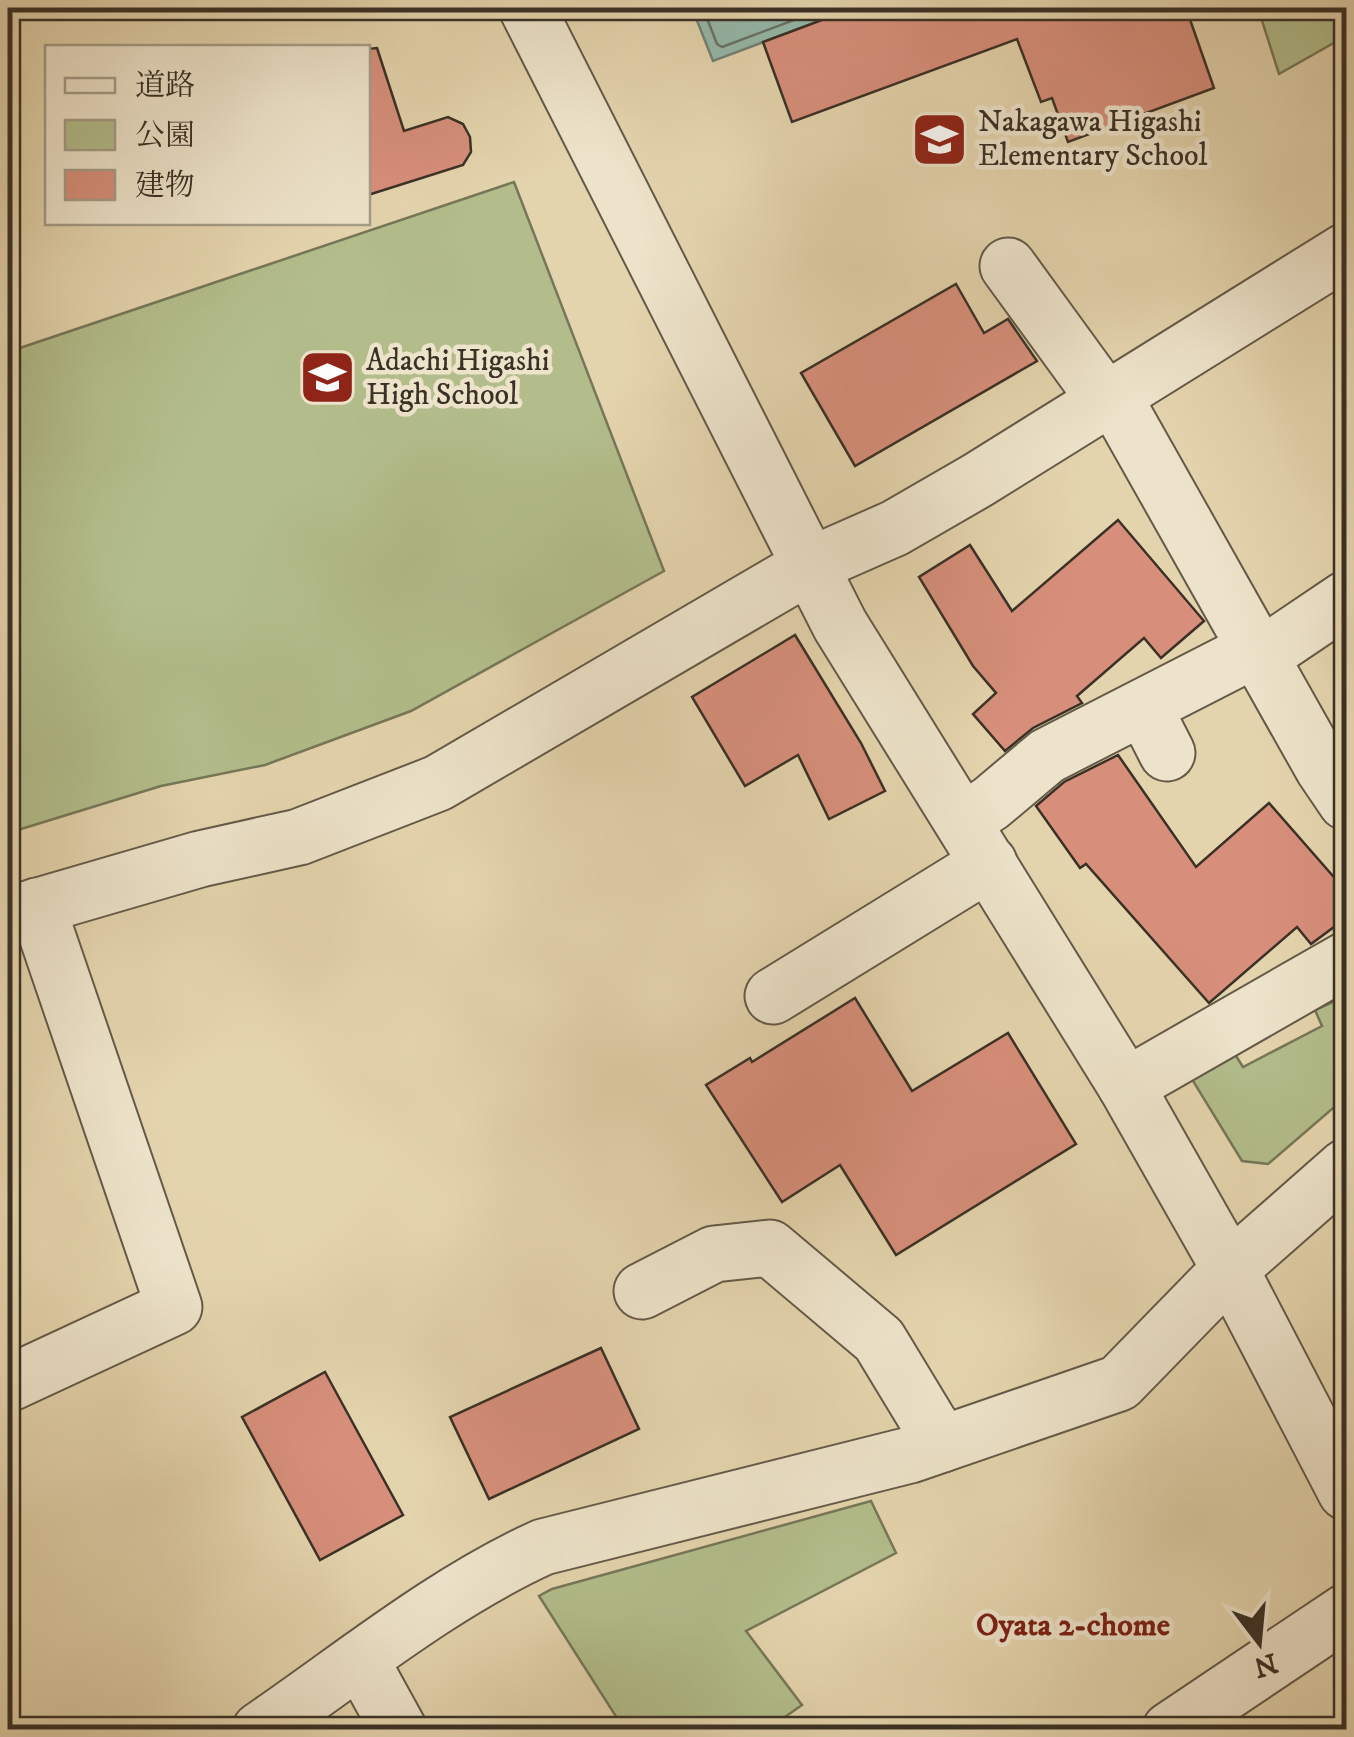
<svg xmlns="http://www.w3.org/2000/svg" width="1354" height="1737" font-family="'IM FELL DW Pica','Noto Serif JP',serif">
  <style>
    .green { fill: #b2bd8b; stroke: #767758; stroke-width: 2.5 }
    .water { fill: #95b8aa; stroke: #718275; stroke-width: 2.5 }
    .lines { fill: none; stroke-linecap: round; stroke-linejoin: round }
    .shore { stroke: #687468; stroke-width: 2.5 }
    .building { fill: #d78f7b; stroke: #3a3126; stroke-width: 2.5 }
    .minor-casing { stroke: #645a48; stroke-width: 59 }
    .minor { stroke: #ede3ca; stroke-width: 55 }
    .labels { text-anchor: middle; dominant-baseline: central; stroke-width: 9; stroke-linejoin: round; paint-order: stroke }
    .poi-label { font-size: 30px; fill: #3a3126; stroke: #ede3ca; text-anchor: start }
    .neighbourhood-label { font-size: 32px; font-weight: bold; fill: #7a1f14; stroke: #ede3ca }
  </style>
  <rect width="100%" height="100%" fill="#e4d4ad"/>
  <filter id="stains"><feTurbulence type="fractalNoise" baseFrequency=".002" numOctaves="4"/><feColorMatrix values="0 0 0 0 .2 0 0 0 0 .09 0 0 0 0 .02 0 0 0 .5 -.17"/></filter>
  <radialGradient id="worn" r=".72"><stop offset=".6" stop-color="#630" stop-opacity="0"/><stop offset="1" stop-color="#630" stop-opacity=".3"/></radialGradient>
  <g class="green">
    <path d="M 1258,8 L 1346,8 L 1346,36 L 1279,74 Z"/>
    <path d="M 514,182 L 664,571 L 411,711 L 265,765 L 161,786 L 8,833 L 8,352 Z"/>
    <path d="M 1346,996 L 1346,1097 L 1268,1164 L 1242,1161 L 1190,1076 L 1233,1051 L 1243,1067 L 1322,1026 L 1315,1010 Z"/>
    <path d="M 871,1501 L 896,1553 L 746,1631 L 802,1705 L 768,1729 L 624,1729 L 539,1596 L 552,1589 Z"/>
  </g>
  <path class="water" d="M 692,8 L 854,8 L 713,61 Z"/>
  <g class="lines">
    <path class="shore" d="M 703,8 L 717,44 L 722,47 L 826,8"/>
  </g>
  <g class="building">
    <path d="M 854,8 L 1186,8 L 1214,88 L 1068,142 L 1052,98 L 1041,102 L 1017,39 L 792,122 L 763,42 Z"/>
    <path d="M 377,48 L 404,131 L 448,117 L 463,124 L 470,137 L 471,152 L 463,165 L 368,195 L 368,49 Z"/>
    <path d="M 956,284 L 984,333 L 1008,319 L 1037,361 L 855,466 L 801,373 Z"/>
    <path d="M 1118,520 L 1204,621 L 1161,658 L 1144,638 L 1077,696 L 1082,703 L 1033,728 L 1005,751 L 973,714 L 996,693 L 973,666 L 919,577 L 970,545 L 1012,611 Z"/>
    <path d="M 795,635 L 861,743 L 885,791 L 829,819 L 798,755 L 745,786 L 692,697 Z"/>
    <path d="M 1118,755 L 1196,867 L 1269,803 L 1346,891 L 1346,918 L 1311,944 L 1297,927 L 1209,1003 L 1086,864 L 1080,868 L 1036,806 L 1064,782 Z"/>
    <path d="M 855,998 L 912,1091 L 1008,1033 L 1076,1144 L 896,1255 L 840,1165 L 782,1202 L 706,1085 L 750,1058 L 752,1062 Z"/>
    <path d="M 601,1348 L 639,1429 L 489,1499 L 450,1417 Z"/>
    <path d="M 325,1372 L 403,1515 L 320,1560 L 242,1417 Z"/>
  </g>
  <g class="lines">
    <defs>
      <g id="minor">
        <path d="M 527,8 L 840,625 L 1126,1086 L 1230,1269 L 1346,1492"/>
        <path d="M 1008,266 L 1104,398"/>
        <path d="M 1112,394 L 1323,768 L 1346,802"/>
        <path d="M 1260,657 L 1346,599"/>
        <path d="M 1144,708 L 1167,753"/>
        <path d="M 964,821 L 991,803 L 1047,756 L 1256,649"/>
        <path d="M 8,915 L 200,859 L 299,837 L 438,783 L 811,565 L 895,528 L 978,480 L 1346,251"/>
        <path d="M 773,996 L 989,863"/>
        <path d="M 1126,1086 L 1346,960"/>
        <path d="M 642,1291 L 714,1254 L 770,1248 L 879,1340 L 942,1444"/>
        <path d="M 8,1384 L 174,1307 L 37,906"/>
        <path d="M 360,1659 L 399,1730"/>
        <path d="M 260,1730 C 352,1667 442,1593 543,1547 L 910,1455 L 1119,1383 L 1230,1269 L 1346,1167"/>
        <path d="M 1170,1730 L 1346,1612"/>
      </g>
    </defs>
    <use href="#minor" class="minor-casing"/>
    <use href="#minor" class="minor"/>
  </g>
  <defs>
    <symbol id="school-square" viewBox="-11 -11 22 22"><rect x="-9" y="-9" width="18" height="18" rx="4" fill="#8f2418" stroke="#ede3ca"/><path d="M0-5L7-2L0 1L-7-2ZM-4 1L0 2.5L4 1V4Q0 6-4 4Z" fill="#fff"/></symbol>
  </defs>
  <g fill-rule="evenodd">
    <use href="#school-square" x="908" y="108" width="63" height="63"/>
    <use href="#school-square" x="296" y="346" width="63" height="63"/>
  </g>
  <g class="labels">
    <g class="poi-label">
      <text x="978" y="122">Nakagawa Higashi<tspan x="978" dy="34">Elementary School</tspan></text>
      <text x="366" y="361">Adachi Higashi<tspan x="366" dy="34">High School</tspan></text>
    </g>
    <g class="neighbourhood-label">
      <text x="1073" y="1626">Oyata 2-chome</text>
    </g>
  </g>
  <rect width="1354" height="1737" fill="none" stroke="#e4d4ad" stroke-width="40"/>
  <rect x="10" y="10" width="1334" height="1717" fill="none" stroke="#3a3126" stroke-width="5"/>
  <rect x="20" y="20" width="1314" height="1697" fill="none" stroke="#3a3126" stroke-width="2.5"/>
  <rect x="45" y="45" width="325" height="180" fill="#ede3ca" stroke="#a59c88" stroke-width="2.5"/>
  <rect x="65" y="78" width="50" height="15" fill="#ede3ca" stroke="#a59c88" stroke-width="2.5"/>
  <text x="135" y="95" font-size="30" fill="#3a3126">道路</text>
  <rect x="65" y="120" width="50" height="30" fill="#b2bd8b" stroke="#a59c88" stroke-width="2.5"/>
  <text x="135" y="145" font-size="30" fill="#3a3126">公園</text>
  <rect x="65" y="170" width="50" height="30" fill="#d78f7b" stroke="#a59c88" stroke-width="2.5"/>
  <text x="135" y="195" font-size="30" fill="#3a3126">建物</text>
  <g transform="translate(1259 1642) rotate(164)" stroke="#ede3ca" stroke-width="8" paint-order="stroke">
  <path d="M0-8L18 38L0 25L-18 38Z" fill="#3a3126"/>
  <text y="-15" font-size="28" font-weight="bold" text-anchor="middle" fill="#3a3126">N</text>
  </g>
  <rect width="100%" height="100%" filter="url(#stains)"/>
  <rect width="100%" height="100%" fill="url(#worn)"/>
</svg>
